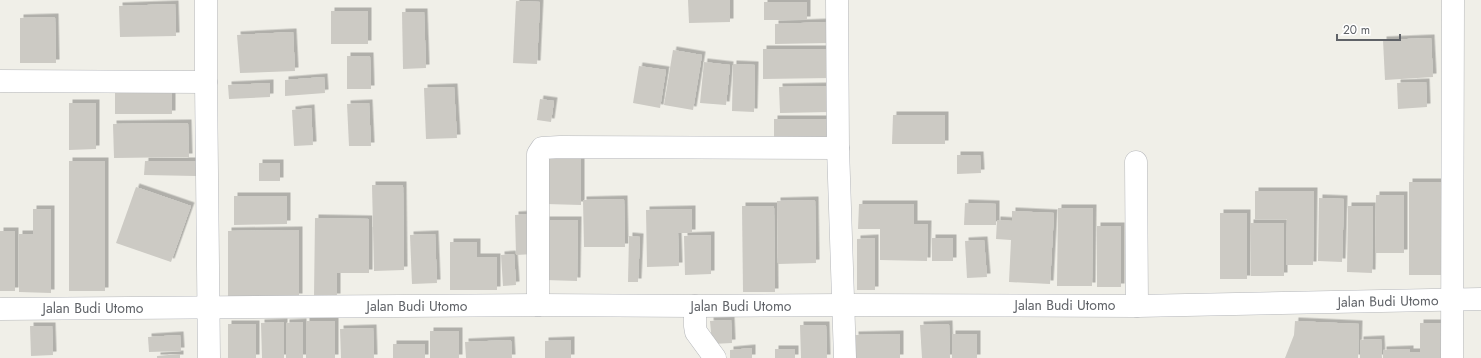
<svg xmlns="http://www.w3.org/2000/svg" width="1481" height="358" font-family="Jost,sans-serif">
  <style>
    .building { fill: #cccac4; filter: url(#shadow) }
    .lines { fill: none; stroke-linecap: round; stroke-linejoin: round }
    .minor-casing { stroke: #b5b7bb; stroke-width: 23 }
    .minor { stroke: #fff; stroke-width: 22 }
    .labels { text-anchor: middle; dominant-baseline: central; stroke-width: 3.5; stroke-linejoin: round; paint-order: stroke }
    .street-label { font-size: 14px; fill: #5f6267; stroke: #fff }
  </style>
  <defs>
    <filter id="shadow"><feDropShadow dx="3.5" dy="-3.5" stdDeviation="0" flood-color="#0004"/></filter>
  </defs>
  <rect width="100%" height="100%" fill="#f0efe8"/>
  <g class="building">
    <path d="M 688,0 L 730,0 L 730,22 L 689,23 Z"/>
    <path d="M 516,1 L 540,2 L 537,64 L 513,63 Z"/>
    <rect x="764" y="2" width="43" height="18"/>
    <path d="M 175,4 L 176,36 L 120,37 L 119,6 Z"/>
    <rect x="331" y="11" width="37" height="33"/>
    <path d="M 402,12 L 424,12 L 426,68 L 403,69 Z"/>
    <path d="M 55,17 L 56,63 L 20,63 L 20,18 Z"/>
    <path d="M 828,22 L 829,43 L 775,44 L 775,24 Z"/>
    <path d="M 293,32 L 295,71 L 240,73 L 237,35 Z"/>
    <path d="M 1431,38 L 1433,77 L 1385,80 L 1383,40 Z"/>
    <path d="M 763,49 L 830,49 L 830,78 L 763,79 Z"/>
    <path d="M 673,50 L 702,55 L 693,110 L 664,105 Z"/>
    <path d="M 347,56 L 370,56 L 371,89 L 347,89 Z"/>
    <path d="M 704,62 L 730,65 L 726,105 L 700,103 Z"/>
    <path d="M 733,64 L 755,65 L 754,112 L 732,111 Z"/>
    <path d="M 639,66 L 666,70 L 660,108 L 633,103 Z"/>
    <path d="M 324,77 L 325,93 L 285,96 L 285,80 Z"/>
    <path d="M 1426,82 L 1427,107 L 1398,109 L 1397,83 Z"/>
    <path d="M 270,83 L 270,97 L 229,99 L 228,85 Z"/>
    <path d="M 830,86 L 830,112 L 780,113 L 779,87 Z"/>
    <rect x="115" y="87" width="57" height="27"/>
    <path d="M 454,87 L 457,138 L 426,139 L 424,88 Z"/>
    <path d="M 540,99 L 554,101 L 551,122 L 537,120 Z"/>
    <path d="M 69,103 L 96,103 L 96,149 L 69,150 Z"/>
    <path d="M 369,103 L 371,146 L 349,146 L 347,104 Z"/>
    <path d="M 311,108 L 313,145 L 294,146 L 292,110 Z"/>
    <path d="M 893,115 L 945,115 L 945,144 L 892,144 Z"/>
    <rect x="774" y="119" width="58" height="25"/>
    <path d="M 188,123 L 189,157 L 114,158 L 113,124 Z"/>
    <path d="M 957,155 L 980,155 L 981,173 L 957,174 Z"/>
    <path d="M 546,156 L 581,156 L 581,205 L 546,204 Z"/>
    <rect x="69" y="161" width="36" height="130"/>
    <path d="M 145,161 L 196,161 L 196,176 L 144,175 Z"/>
    <rect x="259" y="163" width="21" height="18"/>
    <rect x="1409" y="182" width="40" height="93"/>
    <path d="M 372,185 L 403,185 L 404,270 L 374,271 Z"/>
    <path d="M 136,187 L 191,206 L 171,262 L 116,243 Z"/>
    <path d="M 1255,191 L 1314,191 L 1313,265 L 1286,265 L 1287,219 L 1255,219 Z"/>
    <path d="M 1376,195 L 1404,195 L 1404,253 L 1375,253 Z"/>
    <path d="M 234,196 L 287,196 L 287,224 L 234,225 Z"/>
    <path d="M 1319,198 L 1344,199 L 1342,262 L 1318,261 Z"/>
    <path d="M 624,199 L 625,247 L 584,247 L 583,200 Z"/>
    <path d="M 815,200 L 816,263 L 778,264 L 777,201 Z"/>
    <path d="M 965,203 L 996,204 L 996,225 L 964,225 Z"/>
    <path d="M 859,204 L 914,204 L 914,224 L 928,224 L 927,261 L 880,260 L 880,229 L 858,229 Z"/>
    <path d="M 742,206 L 774,206 L 775,292 L 743,292 Z"/>
    <path d="M 1348,206 L 1373,206 L 1372,273 L 1347,272 Z"/>
    <path d="M 1058,208 L 1093,208 L 1092,286 L 1057,286 Z"/>
    <path d="M 33,209 L 51,209 L 51,293 L 19,292 L 19,234 L 33,234 Z"/>
    <path d="M 692,209 L 692,233 L 678,233 L 679,266 L 647,267 L 646,210 Z"/>
    <path d="M 1012,211 L 1054,213 L 1050,284 L 1009,282 L 1011,240 L 996,239 L 997,220 L 1012,221 Z"/>
    <rect x="1220" y="213" width="27" height="66"/>
    <path d="M 532,214 L 534,254 L 516,255 L 515,215 Z"/>
    <path d="M 315,218 L 369,219 L 369,273 L 337,273 L 337,297 L 314,297 Z"/>
    <path d="M 546,220 L 578,220 L 577,281 L 545,280 Z"/>
    <path d="M 1250,223 L 1284,223 L 1284,276 L 1251,276 Z"/>
    <rect x="1097" y="226" width="24" height="61"/>
    <path d="M 299,230 L 299,297 L 228,296 L 228,231 Z"/>
    <rect x="0" y="231" width="15" height="60"/>
    <path d="M 435,234 L 437,283 L 412,284 L 410,235 Z"/>
    <path d="M 711,235 L 711,274 L 685,275 L 684,236 Z"/>
    <path d="M 629,236 L 640,237 L 638,282 L 628,282 Z"/>
    <path d="M 875,238 L 875,290 L 857,290 L 857,239 Z"/>
    <rect x="932" y="238" width="21" height="23"/>
    <path d="M 984,240 L 987,277 L 967,278 L 965,241 Z"/>
    <path d="M 450,242 L 477,242 L 477,257 L 497,257 L 497,290 L 450,290 Z"/>
    <path d="M 514,254 L 516,285 L 503,286 L 501,255 Z"/>
    <path d="M 731,320 L 732,343 L 712,344 L 710,321 Z"/>
    <rect x="306" y="321" width="29" height="37"/>
    <path d="M 1295,321 L 1359,324 L 1358,358 L 1285,358 L 1294,335 Z"/>
    <path d="M 284,322 L 284,358 L 262,358 L 261,323 Z"/>
    <path d="M 303,322 L 303,358 L 286,358 L 286,323 Z"/>
    <path d="M 1420,323 L 1448,323 L 1449,358 L 1383,358 L 1383,350 L 1410,349 L 1410,352 L 1420,352 Z"/>
    <rect x="228" y="324" width="28" height="34"/>
    <path d="M 949,324 L 950,358 L 922,358 L 920,325 Z"/>
    <path d="M 800,325 L 826,325 L 827,358 L 801,358 Z"/>
    <path d="M 30,326 L 52,326 L 53,355 L 31,356 Z"/>
    <path d="M 373,328 L 374,358 L 341,358 L 340,329 Z"/>
    <rect x="430" y="331" width="29" height="27"/>
    <path d="M 900,334 L 900,358 L 856,358 L 855,335 Z"/>
    <rect x="952" y="334" width="25" height="24"/>
    <path d="M 180,335 L 181,351 L 149,352 L 148,337 Z"/>
    <path d="M 1381,339 L 1382,358 L 1360,358 L 1360,340 Z"/>
    <path d="M 511,340 L 512,358 L 466,358 L 465,342 Z"/>
    <path d="M 571,340 L 571,358 L 545,358 L 545,341 Z"/>
    <rect x="393" y="344" width="32" height="14"/>
    <path d="M 752,348 L 752,358 L 730,358 L 730,350 Z"/>
    <rect x="775" y="349" width="20" height="9"/>
    <path d="M 180,354 L 180,358 L 157,358 L 157,356 Z"/>
  </g>
  <g class="lines">
    <defs>
      <g id="minor">
        <path d="M 206,0 L 206,82 L 209,358"/>
        <path d="M 837,0 L 838,148 L 845,358"/>
        <path d="M 0,81 L 206,82"/>
        <path d="M 1136,162 L 1137,306"/>
        <path d="M 538,305 L 538,154 L 542,148 L 560,147 L 838,148"/>
        <path d="M 695,306 L 695,326 L 696,332 L 715,358"/>
        <path d="M 0,309 L 538,305 L 695,306 L 844,305 L 1137,306 L 1481,299"/>
        <path d="M 1452,358 L 1453,0"/>
      </g>
    </defs>
    <use href="#minor" class="minor-casing"/>
    <use href="#minor" class="minor"/>
  </g>
  <g class="labels">
    <g class="street-label">
      <text transform="translate(1388 301) rotate(-1)">Jalan Budi Utomo</text>
      <text x="1065" y="305">Jalan Budi Utomo</text>
      <text x="417" y="306">Jalan Budi Utomo</text>
      <text x="741" y="306">Jalan Budi Utomo</text>
      <text x="93" y="308">Jalan Budi Utomo</text>
    </g>
  </g>
  <path d="M1337 34v6h63v-6" fill="none" stroke="#5f6267" stroke-width="2"/>
  <text x="1343" y="34" font-size="12" fill="#5f6267" stroke="#ffffff" stroke-width="3" paint-order="stroke">20 m</text>
</svg>
